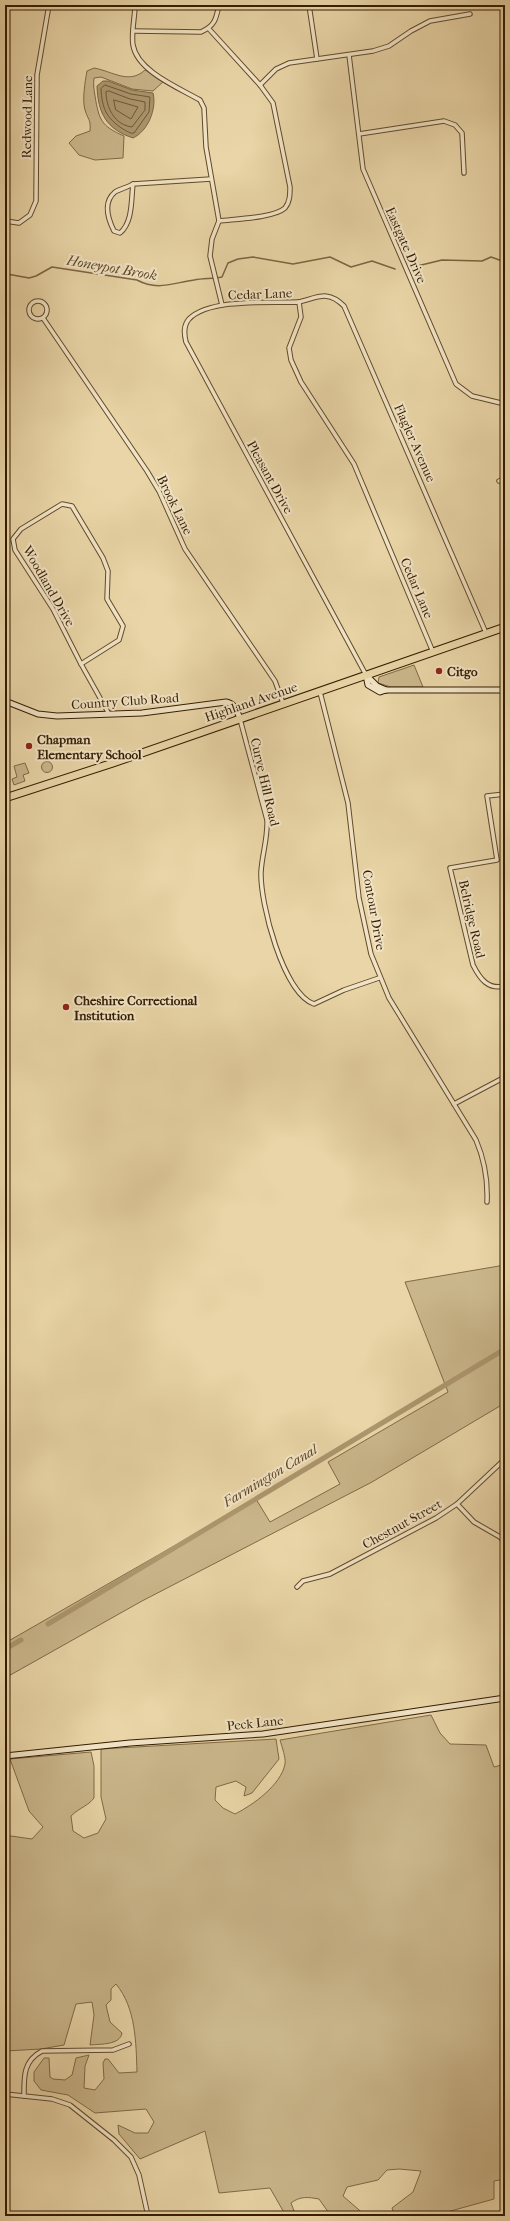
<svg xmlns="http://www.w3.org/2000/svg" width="510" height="2221" font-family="'IM FELL French Canon',serif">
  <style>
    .green { fill: #cab68b; stroke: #806946 }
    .water { fill: #ac966e; stroke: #7c6542 }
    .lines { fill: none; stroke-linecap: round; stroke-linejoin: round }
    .shore { stroke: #705937; stroke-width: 1 }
    .stream { stroke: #7c6542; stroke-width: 1.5 }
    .canal { stroke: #ac966e; stroke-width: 5 }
    .street-casing { stroke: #624a2a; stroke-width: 5.5 }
    .secondary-casing { stroke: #351c00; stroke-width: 7 }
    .highway-casing { stroke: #351c00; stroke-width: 9 }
    .street { stroke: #f1e4c6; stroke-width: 3.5 }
    .secondary { stroke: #f1e4c6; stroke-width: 5 }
    .highway { stroke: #e9d5a7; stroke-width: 7 }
    .poi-dot { fill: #8f2418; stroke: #f1e4c6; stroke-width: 1.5 }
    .labels { text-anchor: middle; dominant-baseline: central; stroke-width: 4; stroke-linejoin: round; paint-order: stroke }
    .street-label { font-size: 13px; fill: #351c00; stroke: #f1e4c6 }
    .poi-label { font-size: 13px; font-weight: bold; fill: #351c00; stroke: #f1e4c6; text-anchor: start }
    .water-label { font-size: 14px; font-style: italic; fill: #5f4726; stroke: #f1e4c6 }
  </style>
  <rect width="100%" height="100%" fill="#e9d5a7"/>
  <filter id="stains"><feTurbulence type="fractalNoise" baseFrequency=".005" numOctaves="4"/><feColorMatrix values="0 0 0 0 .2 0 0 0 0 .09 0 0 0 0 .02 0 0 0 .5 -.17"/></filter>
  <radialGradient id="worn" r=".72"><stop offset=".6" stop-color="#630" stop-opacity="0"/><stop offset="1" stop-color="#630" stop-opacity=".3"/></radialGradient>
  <g class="green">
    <path d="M 94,68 C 112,71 129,85 145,70 L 164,81 L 153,91 L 132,89 L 101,77 L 94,78 C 93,84 94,90 95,96 C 99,120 101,126 124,136 L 123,158 L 95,160 L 79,155 L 69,143 L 76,136 L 90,131 C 91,119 88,120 85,110 C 82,100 85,82 87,71 Z"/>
    <path d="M 414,665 L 423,687 L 391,687 L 378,683 L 379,677 Z"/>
    <circle cx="47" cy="767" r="5.5"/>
    <path d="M 25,763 L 29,773 L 23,775 L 25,781 L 14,785 L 12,779 L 17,777 L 14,766 Z"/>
    <path d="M 505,1265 L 505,1403 L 372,1482 L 142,1601 L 5,1678 L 5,1643 L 256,1499 L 270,1522 L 340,1484 L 328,1462 L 448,1392 L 405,1282 Z"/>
    <path d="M 431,1715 L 440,1733 L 450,1744 L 486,1745 L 494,1767 L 505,1764 L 505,2179 L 494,2181 L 494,2199 L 447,2212 L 449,2216 L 395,2216 L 392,2208 L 413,2192 L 421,2171 L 399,2169 L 387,2170 L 378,2180 L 347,2187 L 343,2196 L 366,2216 L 331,2216 L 319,2199 C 308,2197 300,2196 291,2203 L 296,2216 L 286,2216 L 270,2188 L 219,2193 L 205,2131 L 140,2159 L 119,2134 L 118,2125 L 135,2133 L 148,2133 L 154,2122 L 146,2109 L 95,2113 L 68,2095 L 41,2090 L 34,2081 L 34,2072 L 44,2058 L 49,2058 L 50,2077 L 53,2079 L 65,2080 L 72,2075 L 76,2058 L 89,2055 L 85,2066 L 84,2088 L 95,2090 L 104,2079 L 103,2063 L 105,2059 L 108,2059 L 119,2073 L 137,2072 C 136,2043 136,2008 116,1984 L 111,1989 L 111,2000 L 106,2005 L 110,2022 L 122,2033 C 120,2045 101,2044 90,2045 L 94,2015 L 92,2002 L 76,2004 L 64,2045 L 41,2049 L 5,2051 L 5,1838 L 11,1836 L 32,1839 L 43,1827 L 29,1811 L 10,1759 L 91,1752 L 94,1766 L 94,1798 C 88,1806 79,1808 71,1816 L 73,1831 L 84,1838 L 98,1833 L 106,1819 L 101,1797 L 101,1749 L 276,1739 L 279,1759 L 252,1793 L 244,1796 L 246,1787 L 236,1781 L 216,1787 L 215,1800 L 223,1808 L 235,1814 C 253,1805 281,1785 285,1764 C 286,1758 282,1747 280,1740 Z"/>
  </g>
  <path class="water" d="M 103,81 L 108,81 L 132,90 L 153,93 C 157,109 148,131 133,138 C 106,129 98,113 97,86 Z"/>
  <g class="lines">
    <g class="shore">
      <path d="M 105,85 L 131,94 L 150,97 L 149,112 L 134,133 C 130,134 127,131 123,129 C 106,118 102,108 101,89 Z"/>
      <path d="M 109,91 L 130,99 L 145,102 L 145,110 L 132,127 C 115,125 106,108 106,92 Z"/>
      <path d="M 114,100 L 138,107 L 131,119 L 116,110 Z"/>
    </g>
    <g class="stream">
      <path d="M 413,267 L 442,260 L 482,261 L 491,257 L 505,262"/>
      <path d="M 5,276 L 7,274 L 29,278 L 36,276 L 52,267 L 137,280 C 157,291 173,283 194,280 C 204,278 212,279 222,277 L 228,263 L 238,259 L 253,257 L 293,264 L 330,257 L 351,267 L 372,261 L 395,269"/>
    </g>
    <g class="canal">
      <path d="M 48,1624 L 505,1349"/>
      <path d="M 5,1649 L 21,1640"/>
    </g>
    <defs>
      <g id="street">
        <path d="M 135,5 C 135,17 131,33 133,45 C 137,71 179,88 200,100 L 204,108 L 206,147 L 219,221 L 212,239 L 210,256 L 222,305"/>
        <path d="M 309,5 L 317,59"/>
        <path d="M 209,29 L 260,85 L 273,103 L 290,187 C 290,194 290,202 285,208 C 274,218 234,219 219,221"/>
        <path d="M 134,31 L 201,32 C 215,26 216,19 219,5"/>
        <path d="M 349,55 L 363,169 L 456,384 L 472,396 L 505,404"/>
        <path d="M 260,85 L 276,69 L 289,63 L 373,51 L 389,46 L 411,31 L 430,21 L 470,14"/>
        <path d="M 359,134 L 444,121 L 455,125 L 462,133 L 464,173"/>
        <path d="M 133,184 C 131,200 133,222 120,233 L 114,231 C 108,219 103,202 115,192 C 120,189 128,187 133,184 Z"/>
        <path d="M 133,184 L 211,179"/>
        <path d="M 5,221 L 19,223 L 30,215 L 36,201 L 37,75 L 49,5"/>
        <circle cx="38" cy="310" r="9"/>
        <path d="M 299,302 C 319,297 328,290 344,306 L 486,633"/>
        <path d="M 43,318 L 147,471 L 159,491 L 185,549 L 275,681 L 283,703"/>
        <path d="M 499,481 L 505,479"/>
        <path d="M 62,504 L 72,506 L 103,558 L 108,571 L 107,599 L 123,626 L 119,640 L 81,664 L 53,609 L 15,550 L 13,539 L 21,529 Z"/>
        <path d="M 81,664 L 109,714"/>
        <path d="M 366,675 L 186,342 C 184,334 183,326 189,319 C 209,298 271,303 299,302 L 301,317 L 289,348 L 291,360 L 301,382 L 354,464 L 433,652"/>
        <path d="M 320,692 L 348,803 L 359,898 L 371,954 L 389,998 L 476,1140 C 485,1161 488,1179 487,1202"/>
        <path d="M 240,719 L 267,820 C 268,838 262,854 261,872 C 260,903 283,993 314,1004 L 344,990 L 379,978"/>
        <path d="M 505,794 L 487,796 L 497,860 L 450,868 L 473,965 C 480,979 488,990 505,986"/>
        <path d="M 454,1104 L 505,1077"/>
        <path d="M 457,1504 L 474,1522 L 500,1537 L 505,1543"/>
        <path d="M 297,1587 L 303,1581 L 330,1574 L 436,1518 L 457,1504 L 505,1459"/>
        <path d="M 5,2094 L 52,2099 L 70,2105 L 114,2140 L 131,2157 L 139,2175 L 148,2216"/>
        <path d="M 24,2096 C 24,2077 23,2061 42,2051 L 113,2050 L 129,2044"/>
      </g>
      <g id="secondary">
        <path d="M 366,675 L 368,685 L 380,692 L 386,690 L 505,690"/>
        <path d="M 366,675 L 377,686 L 386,690"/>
        <path d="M 5,701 L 38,714 L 57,716 L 142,713 L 226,702 C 235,704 236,710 240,718"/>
        <path d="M 5,1756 L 130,1743 L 263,1734 L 505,1698"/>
      </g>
      <path id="highway" d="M 5,798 L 113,763 L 505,627"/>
    </defs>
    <use href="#street" class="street-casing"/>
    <use href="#secondary" class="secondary-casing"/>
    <use href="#highway" class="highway-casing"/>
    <use href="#street" class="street"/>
    <use href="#secondary" class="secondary"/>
    <use href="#highway" class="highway"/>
  </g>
  <g class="poi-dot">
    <circle cx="439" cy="671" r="4"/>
    <circle cx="29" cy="746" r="4"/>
    <circle cx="66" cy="1007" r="4"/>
  </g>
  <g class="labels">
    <g class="street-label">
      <text transform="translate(27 117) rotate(-89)">Redwood Lane</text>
      <text transform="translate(406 245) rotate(66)">Eastgate Drive</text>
      <text transform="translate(260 294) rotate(-2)">Cedar Lane</text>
      <text transform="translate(415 443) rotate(66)">Flagler Avenue</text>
      <text transform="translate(270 477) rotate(61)">Pleasant Drive</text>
      <text transform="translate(175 505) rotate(64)">Brook Lane</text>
      <text transform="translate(49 586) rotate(60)">Woodland Drive</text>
      <text transform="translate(417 588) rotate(67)">Cedar Lane</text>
      <text transform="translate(125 701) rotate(-4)">Country Club Road</text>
      <text transform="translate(251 702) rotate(-19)">Highland Avenue</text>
      <text transform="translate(265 782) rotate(77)">Curve Hill Road</text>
      <text transform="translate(374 910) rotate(80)">Contour Drive</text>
      <text transform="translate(472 919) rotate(77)">Belridge Road</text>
      <text transform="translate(402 1524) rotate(-29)">Chestnut Street</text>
      <text transform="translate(255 1723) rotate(-6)">Peck Lane</text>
    </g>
    <g class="poi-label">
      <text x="447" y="671">Citgo</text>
      <text x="37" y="739">Chapman<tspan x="37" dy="15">Elementary School</tspan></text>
      <text x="74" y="1000">Cheshire Correctional<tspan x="74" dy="15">Institution</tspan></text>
    </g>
    <g class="water-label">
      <text transform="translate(112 268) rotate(10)">Honeypot Brook</text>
      <text transform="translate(270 1476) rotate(-31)">Farmington Canal</text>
    </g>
  </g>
  <rect width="510" height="2221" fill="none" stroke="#e9d5a7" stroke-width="20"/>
  <rect x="6" y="6" width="498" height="2209" fill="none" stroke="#351c00" stroke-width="2"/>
  <rect x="10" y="10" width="490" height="2201" fill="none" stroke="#351c00"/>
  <rect width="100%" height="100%" filter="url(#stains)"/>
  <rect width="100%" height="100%" fill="url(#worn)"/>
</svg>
